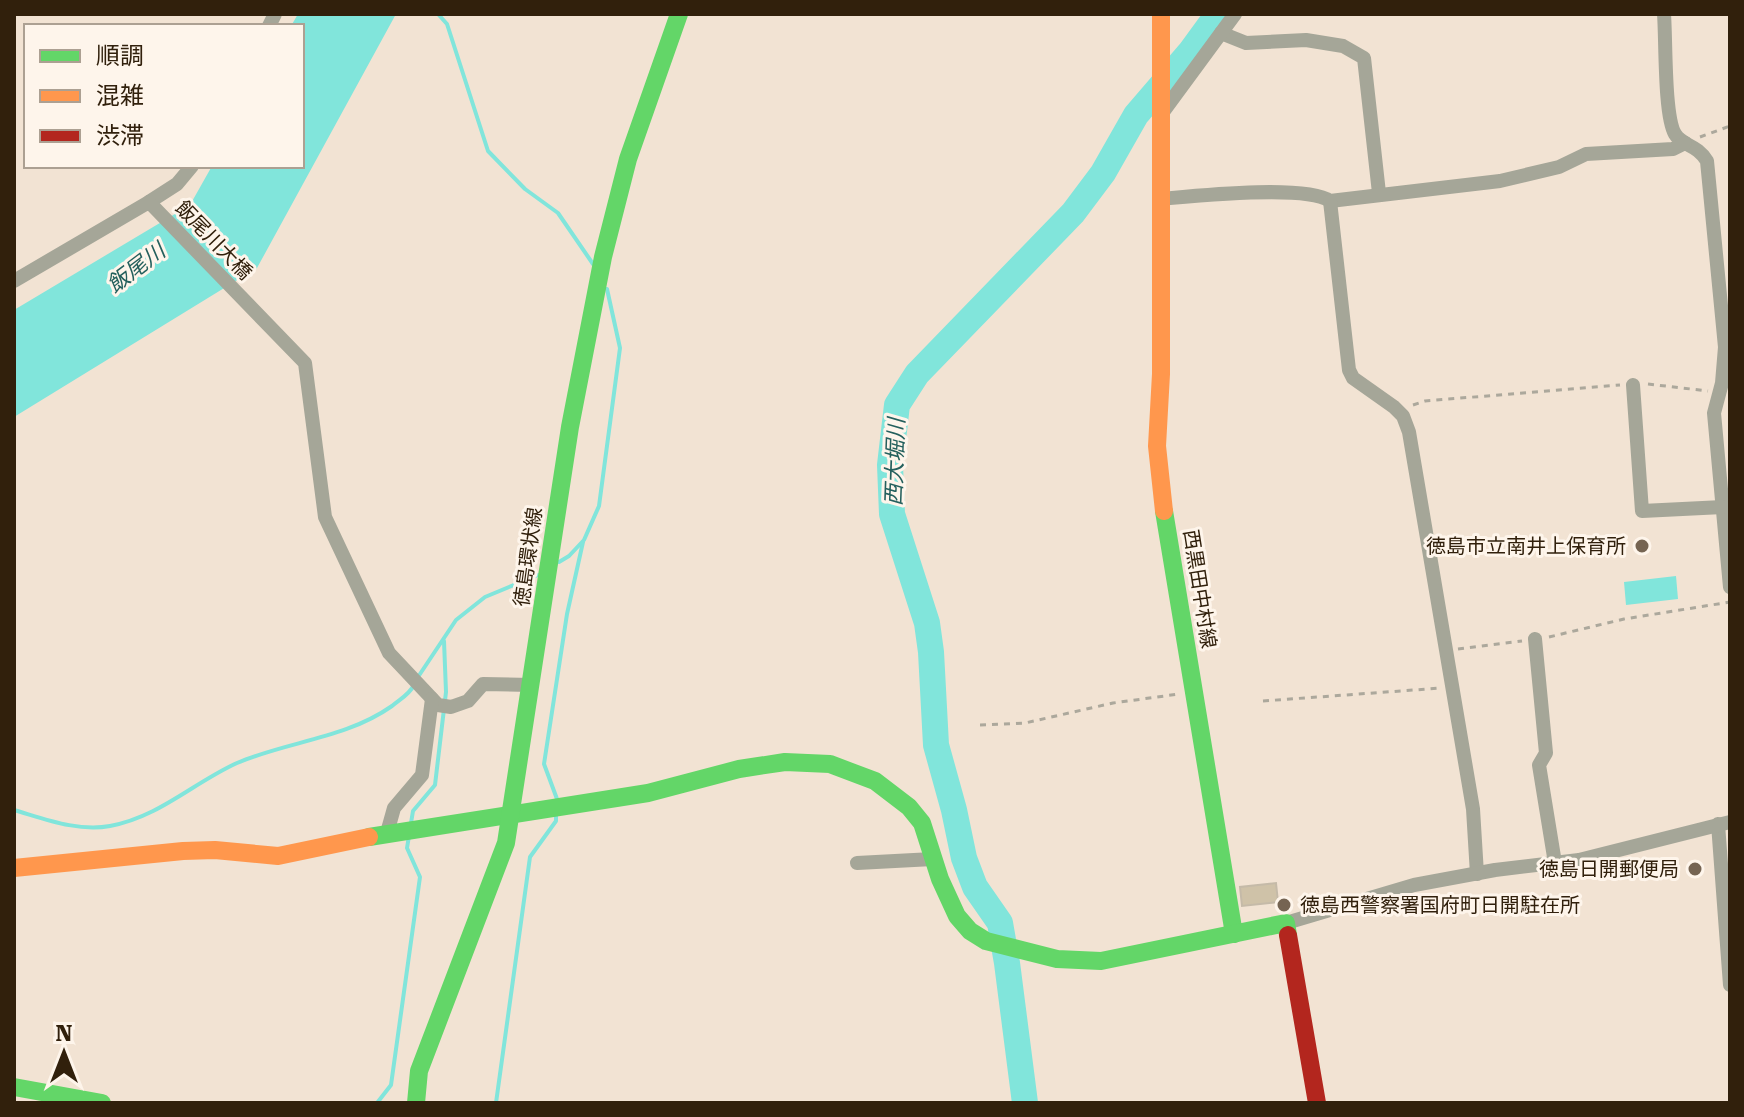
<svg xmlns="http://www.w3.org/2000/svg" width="1744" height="1117" font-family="'Roboto Serif','Noto Sans JP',serif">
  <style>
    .water { fill: #81e5db }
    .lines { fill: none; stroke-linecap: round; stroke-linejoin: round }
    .stream { stroke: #81e5db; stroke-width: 4 }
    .river { stroke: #81e5db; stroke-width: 26 }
    .building { fill: #cfc2a8; stroke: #c5baa8; stroke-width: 2 }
    .path { stroke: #aca89c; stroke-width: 3; stroke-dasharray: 6 6; stroke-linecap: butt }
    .street { stroke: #a5a698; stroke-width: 14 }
    .fast { stroke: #63d668; stroke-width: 18 }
    .slow { stroke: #ff974d; stroke-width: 18 }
    .jam { stroke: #b3261e; stroke-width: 18 }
    .poi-dot { fill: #756452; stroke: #fef5eb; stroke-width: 3 }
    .labels { text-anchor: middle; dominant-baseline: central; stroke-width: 6; stroke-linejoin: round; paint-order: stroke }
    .street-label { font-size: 20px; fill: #31200c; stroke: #fef5eb }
    .poi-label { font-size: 20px; fill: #31200c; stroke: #fef5eb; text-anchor: end }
    .water-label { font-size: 22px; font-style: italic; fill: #24605d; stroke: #fef5eb }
  </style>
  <rect width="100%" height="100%" fill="#f2e3d3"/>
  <g class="water">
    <path d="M 298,14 L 396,14 L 257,268 L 14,417 L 14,310 L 190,205 L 212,166 L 302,166 L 302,26 L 291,26 Z"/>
    <path d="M 1676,576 L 1678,599 L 1626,605 L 1624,582 Z"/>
  </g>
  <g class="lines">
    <g class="stream">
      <path d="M 438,14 L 447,24 L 488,151 L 525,189 L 558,213 L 593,264"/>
      <path d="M 559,562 L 569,556 L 584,540 L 599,506 L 620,348 L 607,289"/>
      <path d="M 418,677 L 456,620 L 485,597 L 538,575"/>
      <path d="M 557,799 L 544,764 L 567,614 L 583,542"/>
      <path d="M 14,810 C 45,819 78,832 110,826 C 159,817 193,783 237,763 C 288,741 345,739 392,706 C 400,699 409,695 414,685"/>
      <path d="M 411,823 L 413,811 L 435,785 L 446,692 L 444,641"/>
      <path d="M 377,1103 L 391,1085 L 420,877 L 407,848 L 409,836"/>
      <path d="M 496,1103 L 530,857 L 556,821 L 556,812"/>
    </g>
    <path class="river" d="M 1025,1103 L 1007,963 L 1000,923 L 975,887 L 964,858 L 954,810 L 936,745 L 931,652 L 927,623 L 892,514 L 890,465 L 897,405 L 917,374 L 1073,213 L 1103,173 L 1136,115 L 1191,51 L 1218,14"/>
  </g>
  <path class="building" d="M 1276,883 L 1278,902 L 1242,906 L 1240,887 Z"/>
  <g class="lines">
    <g class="path">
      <path d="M 1700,137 L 1730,126"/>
      <path d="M 1648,384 L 1708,391"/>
      <path d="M 1413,405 L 1425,401 L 1620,385"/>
      <path d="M 1549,637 L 1624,619 L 1730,602"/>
      <path d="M 1458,649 L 1522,641"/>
      <path d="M 1263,701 L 1441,688"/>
      <path d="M 980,725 L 1025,723 L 1113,703 L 1179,694"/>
    </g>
    <g class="street">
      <path d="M 1664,14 C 1666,38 1664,116 1675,134 C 1682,146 1697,144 1707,161 L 1725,347 L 1722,383 L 1714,413 L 1730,587"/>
      <path d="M 269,26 L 275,14"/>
      <path d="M 1221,33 L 1246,43 L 1306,40 L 1343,46 L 1364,58 L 1379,193"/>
      <path d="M 1160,116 L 1235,14"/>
      <path d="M 1160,199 C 1194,196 1305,184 1330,201 L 1500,181 L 1559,167 L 1586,154 L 1673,149 L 1685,143"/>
      <path d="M 1330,201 L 1349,370 L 1353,378 L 1394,407 L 1403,416 L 1409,432 L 1473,809 L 1477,874"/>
      <path d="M 149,202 L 177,184 L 192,166"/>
      <path d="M 14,281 L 149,202 L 305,363 L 325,517 L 389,653 L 438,705 L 451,707 L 468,701 L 483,684 L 531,685"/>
      <path d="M 1633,385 L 1642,511 L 1723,507"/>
      <path d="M 1535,639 L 1546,753 L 1539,765 L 1555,863"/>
      <path d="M 1718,824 L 1730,985"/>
      <path d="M 387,833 L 394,808 L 422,775 L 432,699"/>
      <path d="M 857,863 L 933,859"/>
      <path d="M 1286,923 L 1414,885 L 1495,870 L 1579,860 L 1730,822"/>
    </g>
    <g class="fast">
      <path d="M 1164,511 L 1234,934"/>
      <path d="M 369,837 L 648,793 L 739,769 L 785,762 L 830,764 L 875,781 L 909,807 L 922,823 L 940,879 L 957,916 L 970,931 L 986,941 L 1057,959 L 1101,961 L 1286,923 L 1288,935"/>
      <path d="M 14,1087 L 102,1103"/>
      <path d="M 416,1103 L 419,1071 L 506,843 L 570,427 L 603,257 L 628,159 L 679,14"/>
    </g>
    <g class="slow">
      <path d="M 1161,14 L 1161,374 L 1157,446 L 1164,511"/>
      <path d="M 14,868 L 183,851 L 215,850 L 278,856 L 369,837"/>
    </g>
    <path class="jam" d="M 1288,935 L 1317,1103"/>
  </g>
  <g class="poi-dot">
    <circle cx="1642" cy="546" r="8"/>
    <circle cx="1695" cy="869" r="8"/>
    <circle cx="1284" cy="905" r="8"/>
  </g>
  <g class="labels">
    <g class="street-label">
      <text transform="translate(214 240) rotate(46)">飯尾川大橋</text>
      <text transform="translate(528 557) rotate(-82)">徳島環状線</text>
      <text transform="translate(1200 589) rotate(81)">西黒田中村線</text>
    </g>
    <g class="poi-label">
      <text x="1626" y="546">徳島市立南井上保育所</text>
      <text x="1679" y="869">徳島日開郵便局</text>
      <text x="1300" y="905" text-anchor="start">徳島西警察署国府町日開駐在所</text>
    </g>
    <g class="water-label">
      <text transform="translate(136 268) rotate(-37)">飯尾川</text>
      <text transform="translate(895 462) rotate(-88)">西大堀川</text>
    </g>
  </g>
  <rect width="1744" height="1117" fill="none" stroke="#31200c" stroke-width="32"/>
  <rect x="24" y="24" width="280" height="144" fill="#fef5eb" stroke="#aca092" stroke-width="2"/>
  <rect x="40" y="50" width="40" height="12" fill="#63d668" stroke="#aca092" stroke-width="2"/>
  <text x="96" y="64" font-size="24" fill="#31200c">順調</text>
  <rect x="40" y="90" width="40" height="12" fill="#ff974d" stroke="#aca092" stroke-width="2"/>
  <text x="96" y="104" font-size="24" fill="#31200c">混雑</text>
  <rect x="40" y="130" width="40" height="12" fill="#b3261e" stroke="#aca092" stroke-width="2"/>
  <text x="96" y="144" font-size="24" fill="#31200c">渋滞</text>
  <g transform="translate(64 1053)" stroke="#fef5eb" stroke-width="6" paint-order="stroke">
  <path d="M0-6L14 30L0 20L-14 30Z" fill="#31200c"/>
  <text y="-12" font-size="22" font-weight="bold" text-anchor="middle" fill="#31200c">N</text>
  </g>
</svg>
